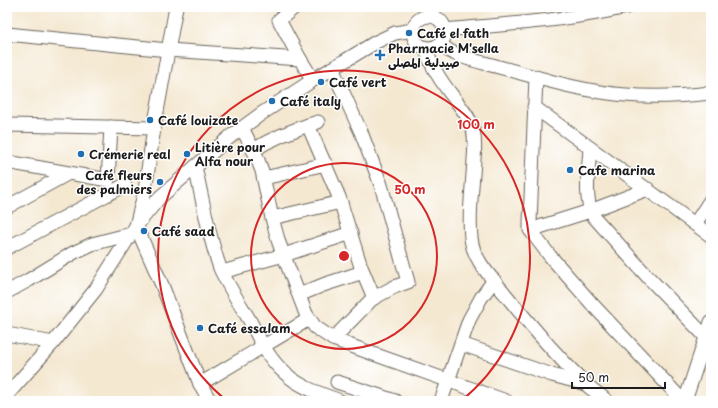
<svg xmlns="http://www.w3.org/2000/svg" width="718" height="408" font-family="'Playpen Sans','Playpen Sans Arabic',sans-serif">
  <style>
    .lines { fill: none; stroke-linecap: round; stroke-linejoin: round }
    .minor-casing { stroke: #68635b; stroke-width: 15 }
    .minor { stroke: #fff; stroke-width: 13 }
    .ring { fill: none; stroke: #d62828; stroke-width: 2 }
    .poi-dot { fill: #1f6fb2; stroke: #fff; stroke-width: 1.5 }
    .labels { text-anchor: middle; dominant-baseline: central; stroke-width: 3; stroke-linejoin: round; paint-order: stroke }
    .poi-label { font-size: 12px; font-weight: bold; fill: #1c1c1c; stroke: #fff; text-anchor: start }
    .centre { fill: #d62828; stroke: #fff; stroke-width: 2 }
    .ring-label { font-size: 12px; text-anchor: middle; font-weight: bold; fill: #d62828; stroke: #fff; stroke-width: 3; stroke-linejoin: round; paint-order: stroke }
  </style>
  <rect width="100%" height="100%" fill="#fff"/>
  <filter id="ink" filterUnits="userSpaceOnUse"><feTurbulence type="fractalNoise" baseFrequency=".025" numOctaves="2"/><feDisplacementMap in="SourceGraphic" scale="8" xChannelSelector="R" yChannelSelector="G"/><feConvolveMatrix kernelMatrix="1 2 1 2 8 2 1 2 1" color-interpolation-filters="sRGB"/></filter>
  <filter id="wash" filterUnits="userSpaceOnUse"><feTurbulence type="fractalNoise" baseFrequency=".012" numOctaves="4" result="noise"/><feDisplacementMap in="SourceGraphic" scale="16" xChannelSelector="R" yChannelSelector="G"/><feGaussianBlur stdDeviation="0.9" result="paint"/><feColorMatrix in="noise" values="0 0 0 0 0 0 0 0 0 0 0 0 0 0 0 0 0 1.4 0 .05"/><feComposite in="paint" operator="in"/></filter>
  <g filter="url(#wash)">
    <rect width="100%" height="100%" fill="#f4e8d1"/>
  </g>
  <g filter="url(#ink)">
    <g class="lines">
      <defs>
        <g id="minor">
          <path d="M 176,7 L 154,128 L 145,190 L 136,226 L 162,285 L 200,384 L 210,401"/>
          <path d="M 295,7 L 279,20 L 300,59"/>
          <circle cx="429" cy="32" r="16"/>
          <path d="M 445,30 C 506,24 567,21 627,7"/>
          <path d="M 7,34 L 168,50 L 300,59 L 313,80"/>
          <path d="M 440,44 C 455,58 479,61 499,67 C 540,78 583,92 626,95 C 655,98 683,96 711,93"/>
          <path d="M 426,49 C 431,67 442,83 454,98 C 461,108 470,117 473,129 C 475,139 475,149 474,159 C 473,185 468,212 471,238 C 473,260 492,278 505,294 C 531,326 558,358 588,386 C 594,391 601,396 607,401"/>
          <path d="M 332,68 L 361,132 L 381,185 L 408,282 L 394,287 L 372,299 L 333,339"/>
          <path d="M 536,77 L 530,222 L 530,229 L 533,234 L 550,256 L 592,304 L 683,401"/>
          <path d="M 534,107 L 711,236"/>
          <path d="M 7,125 L 154,128"/>
          <path d="M 308,125 L 339,197 L 361,267 L 374,298"/>
          <path d="M 242,128 L 256,155 L 262,171 L 272,218 L 279,243 L 306,314 L 315,327 L 333,339 L 365,351 L 506,401"/>
          <path d="M 590,148 C 589,168 583,200 594,217 L 647,276 L 706,337"/>
          <path d="M 253,150 C 274,137 295,129 318,122"/>
          <path d="M 7,162 L 108,180 L 111,127"/>
          <path d="M 195,167 C 203,200 208,235 220,268 C 228,286 240,304 250,321 C 260,340 269,360 286,374 C 301,388 322,394 340,401"/>
          <path d="M 264,178 L 326,164"/>
          <path d="M 7,207 L 67,174"/>
          <path d="M 272,218 L 341,202"/>
          <path d="M 695,224 L 711,199"/>
          <path d="M 530,230 L 590,211 L 648,189"/>
          <path d="M 7,248 L 125,185"/>
          <path d="M 222,272 L 284,255 L 351,233"/>
          <path d="M 7,292 L 29,280 L 73,253 L 92,244 L 131,234"/>
          <path d="M 299,295 L 323,285 L 363,272"/>
          <path d="M 7,334 L 53,343"/>
          <path d="M 461,344 L 552,375 L 586,384"/>
          <path d="M 337,382 L 395,401"/>
          <path d="M 200,384 L 309,319"/>
          <path d="M 7,395 L 53,343 L 96,289 L 136,226 L 159,198 L 231,136 L 261,114 L 313,80 L 376,42 L 395,33 L 413,30"/>
          <path d="M 441,401 L 469,320 L 481,298 L 494,280"/>
          <path d="M 685,401 L 711,322"/>
        </g>
      </defs>
      <use href="#minor" class="minor-casing"/>
      <use href="#minor" class="minor"/>
    </g>
  </g>
  <g class="ring">
    <circle cx="344" cy="256" r="93"/>
    <path d="M227 401A186 186 0 1 1 461 401"/>
  </g>
  <g class="poi-dot">
    <circle cx="409" cy="33" r="4"/>
    <path d="M378 49h4v4h4v4h-4v4h-4v-4h-4v-4h4z"/>
    <circle cx="321" cy="82" r="4"/>
    <circle cx="272" cy="101" r="4"/>
    <circle cx="150" cy="120" r="4"/>
    <circle cx="81" cy="154" r="4"/>
    <circle cx="187" cy="154" r="4"/>
    <circle cx="570" cy="170" r="4"/>
    <circle cx="160" cy="182" r="4"/>
    <circle cx="144" cy="231" r="4"/>
    <circle cx="200" cy="328" r="4"/>
  </g>
  <g class="labels">
    <g class="poi-label">
      <text x="417" y="33">Café el fath</text>
      <text x="388" y="48">Pharmacie M'sella<tspan x="388" dy="14">صيدلية المصلى</tspan></text>
      <text x="329" y="82">Café vert</text>
      <text x="280" y="101">Café italy</text>
      <text x="158" y="120">Café louizate</text>
      <text x="195" y="147">Litière pour<tspan x="195" dy="14">Alfa nour</tspan></text>
      <text x="89" y="154">Crémerie real</text>
      <text x="578" y="170">Cafe marina</text>
      <text x="152" y="175" text-anchor="end">Café fleurs<tspan x="152" dy="14">des palmiers</tspan></text>
      <text x="152" y="231">Café saad</text>
      <text x="208" y="328">Café essalam</text>
    </g>
  </g>
  <circle cx="344" cy="256" r="6" class="centre"/>
  <g class="ring-label">
    <text x="476" y="129">100 m</text>
    <text x="410" y="194">50 m</text>
  </g>
  <rect width="718" height="408" fill="none" stroke="#fff" stroke-width="24"/>
  <path d="M572 382v6h93v-6" fill="none" stroke="#1c1c1c" stroke-width="2"/>
  <text x="578" y="382" font-size="12" fill="#1c1c1c" stroke="#ffffff" stroke-width="3" paint-order="stroke">50 m</text>
</svg>
